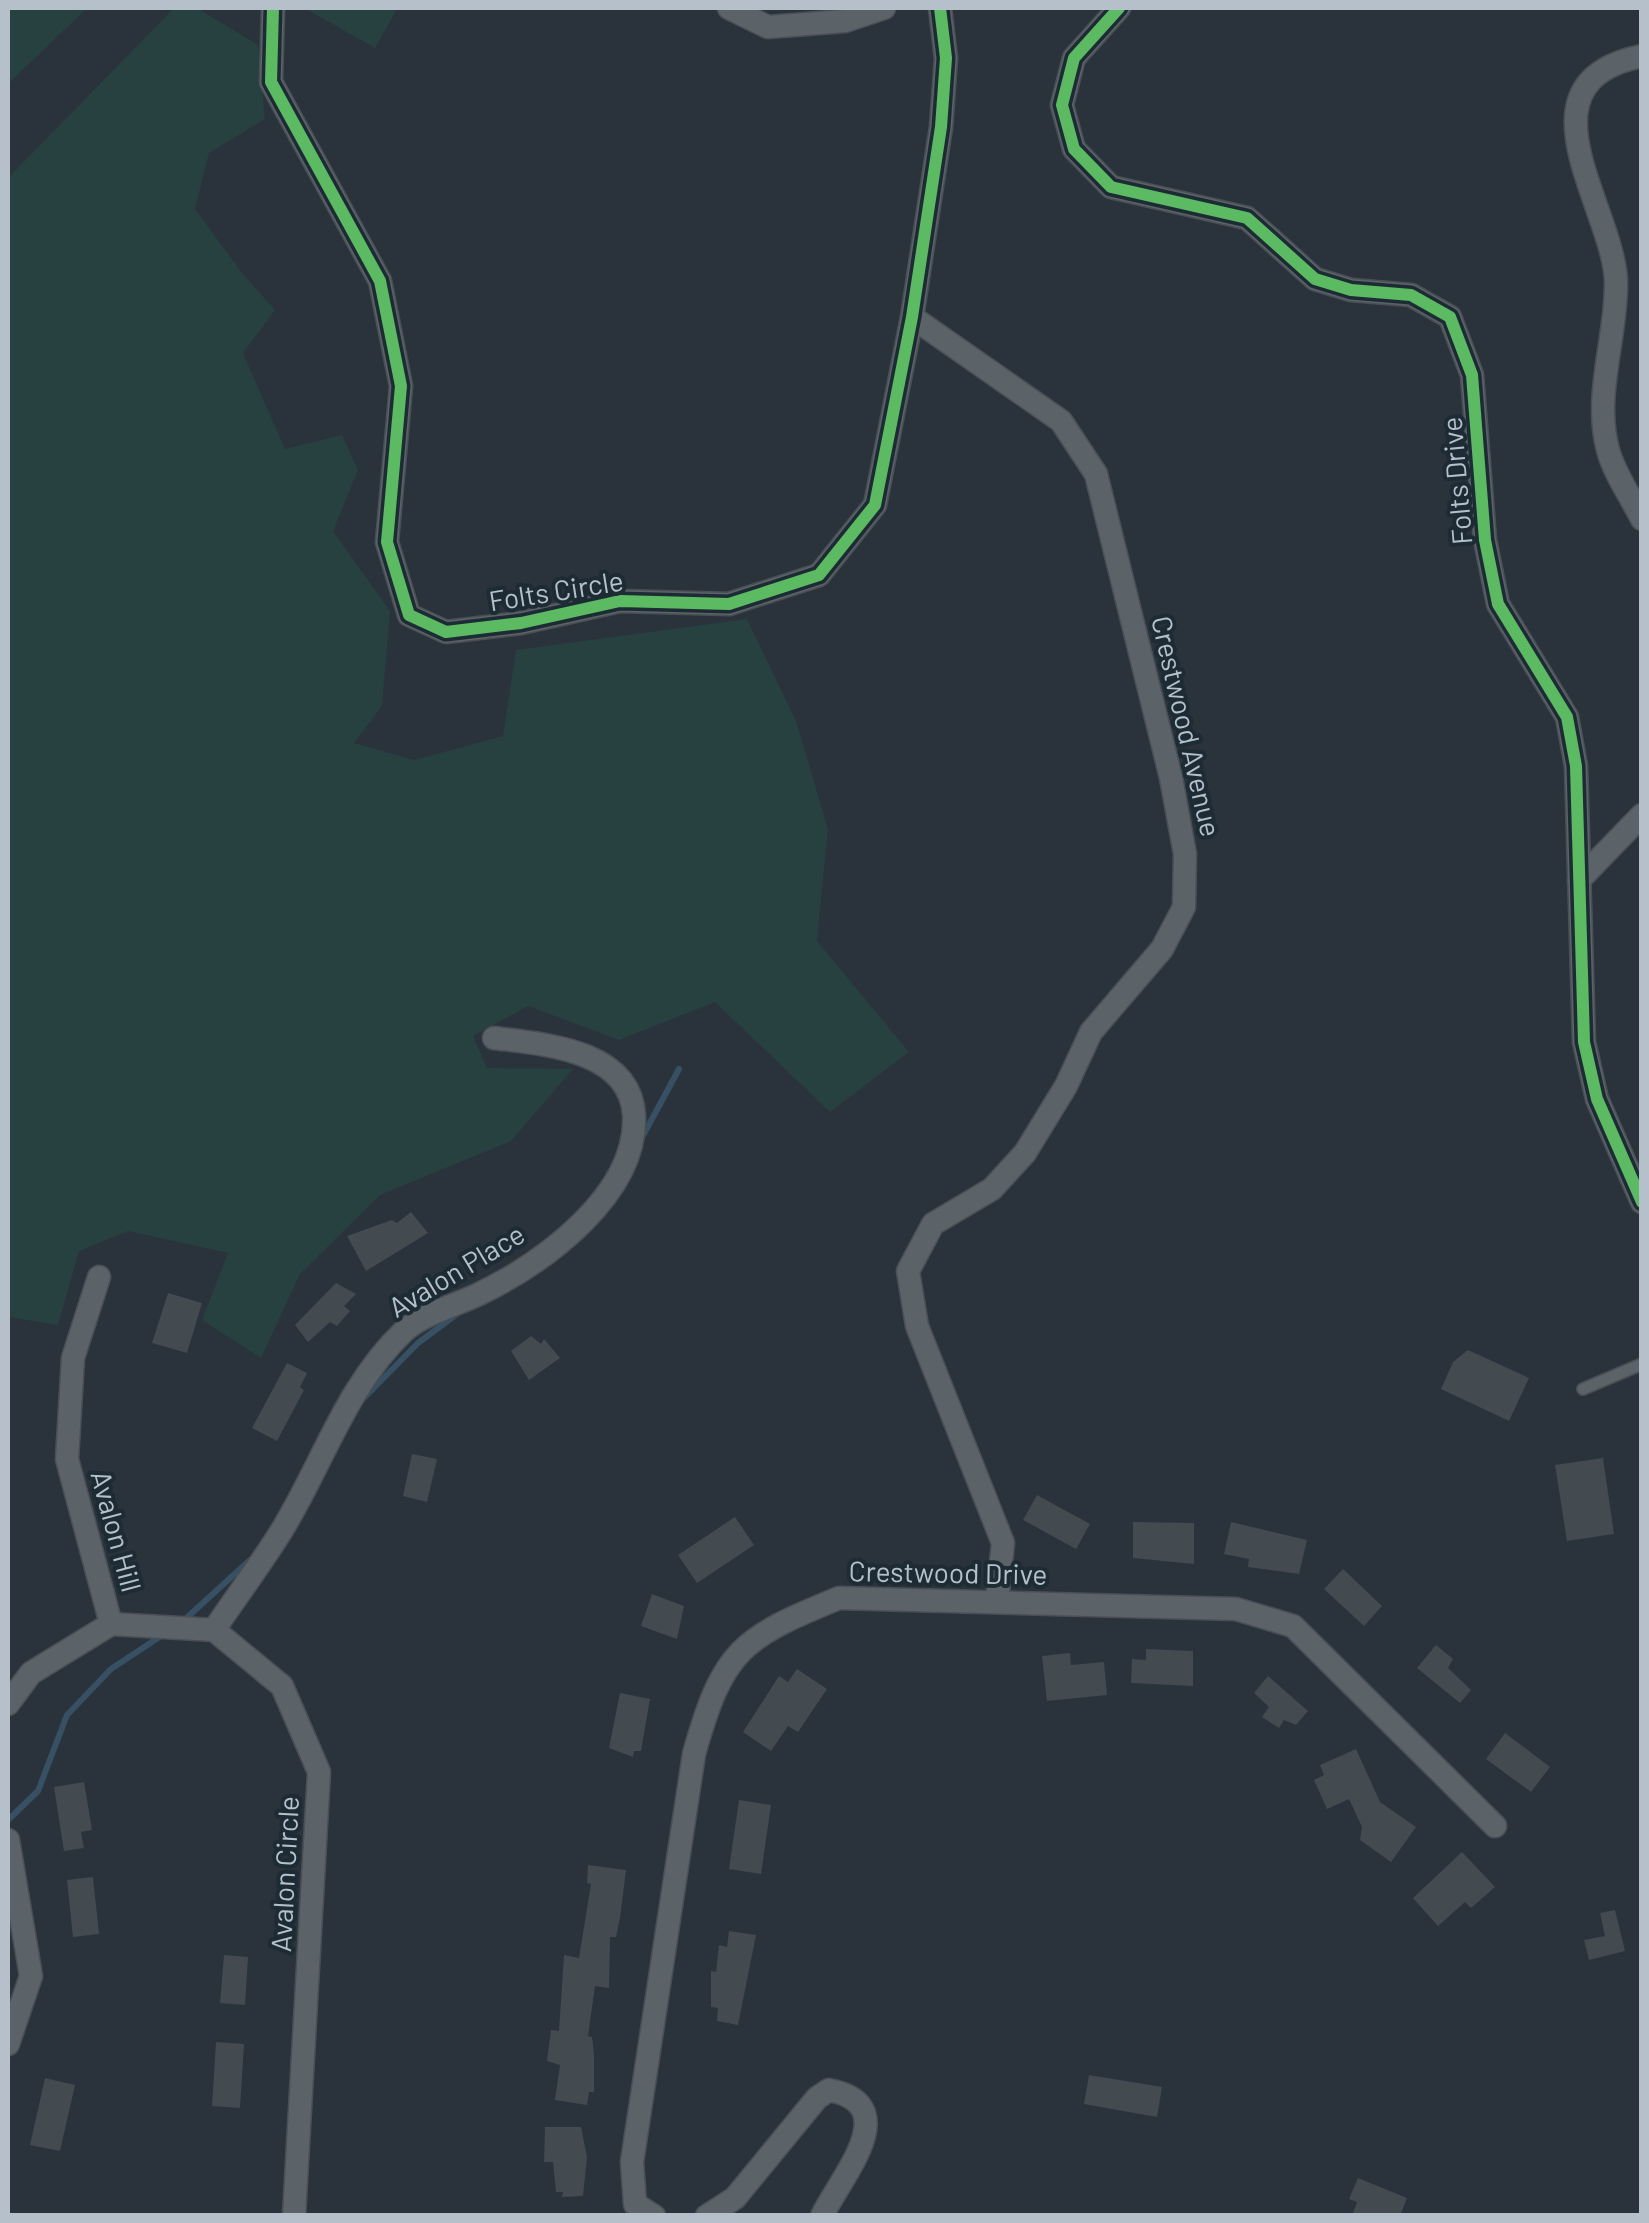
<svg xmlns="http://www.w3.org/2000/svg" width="1649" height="2223" font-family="Barlow,sans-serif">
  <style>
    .green { fill: #274040 }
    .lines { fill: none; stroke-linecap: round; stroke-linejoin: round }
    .stream { stroke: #375064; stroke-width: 6 }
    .building { fill: #434a50 }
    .lane-casing { stroke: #494f55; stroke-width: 14 }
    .street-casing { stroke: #494f55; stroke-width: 25 }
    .lane { stroke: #5b6268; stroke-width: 11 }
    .street { stroke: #5b6268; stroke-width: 22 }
    .cycleway-casing { stroke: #1d2b35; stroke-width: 19 }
    .cycleway { stroke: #5cba63; stroke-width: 12 }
    .labels { text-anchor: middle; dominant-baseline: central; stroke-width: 8; stroke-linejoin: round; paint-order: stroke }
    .street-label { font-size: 28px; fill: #b5c0cb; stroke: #1d2b35 }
  </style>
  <rect width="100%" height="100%" fill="#2a333b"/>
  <g class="green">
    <path d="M 8,8 L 87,8 L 8,84 Z"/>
    <path d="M 174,8 L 197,8 L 258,45 L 265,119 L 209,153 L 195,209 L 242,273 L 275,310 L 243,353 L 285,449 L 342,435 L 358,470 L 333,531 L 390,611 L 382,706 L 354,743 L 414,760 L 503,736 L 516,650 L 747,619 L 796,721 L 828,829 L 817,941 L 909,1052 L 830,1112 L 715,1002 L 619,1040 L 528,1006 L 473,1036 L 487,1068 L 573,1069 L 511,1141 L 380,1195 L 300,1274 L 261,1358 L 202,1320 L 228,1253 L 128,1231 L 79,1251 L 58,1325 L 8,1317 L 8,178 Z"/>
    <path d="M 304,8 L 395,8 L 397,9 L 375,48 Z"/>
  </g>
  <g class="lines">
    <g class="stream">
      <path d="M 639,1143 L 679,1069"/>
      <path d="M 363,1399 L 418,1343 L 457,1314"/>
      <path d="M 182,1622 L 250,1560"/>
      <path d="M 8,1820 L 38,1791 L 67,1715 L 111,1669 L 164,1634"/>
    </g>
  </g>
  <g class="building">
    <path d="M 411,1212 L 428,1233 L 366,1271 L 347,1236 L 392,1220 L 397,1223 Z"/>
    <path d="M 336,1283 L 356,1294 L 344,1306 L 350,1311 L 337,1326 L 330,1322 L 308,1342 L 295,1325 Z"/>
    <path d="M 168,1293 L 202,1303 L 187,1353 L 152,1343 Z"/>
    <path d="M 531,1336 L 541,1344 L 544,1339 L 560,1358 L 529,1380 L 511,1351 Z"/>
    <path d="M 1468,1350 L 1529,1378 L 1509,1421 L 1441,1389 L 1453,1362 Z"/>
    <path d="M 287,1363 L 307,1373 L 300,1387 L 304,1390 L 277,1441 L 252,1428 Z"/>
    <path d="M 412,1454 L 437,1459 L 427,1502 L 403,1496 Z"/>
    <path d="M 1603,1458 L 1614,1534 L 1567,1541 L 1555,1465 Z"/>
    <path d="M 1037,1495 L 1090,1524 L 1076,1549 L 1023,1520 Z"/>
    <path d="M 735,1517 L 754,1545 L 697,1583 L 678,1555 Z"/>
    <path d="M 1133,1522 L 1194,1523 L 1194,1564 L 1133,1558 Z"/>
    <path d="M 1231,1522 L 1307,1540 L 1299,1574 L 1248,1567 L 1249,1559 L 1224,1554 Z"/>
    <path d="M 1343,1569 L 1382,1606 L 1364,1626 L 1324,1589 Z"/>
    <path d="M 652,1594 L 684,1606 L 677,1639 L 641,1626 Z"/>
    <path d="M 1436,1645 L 1453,1659 L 1448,1668 L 1471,1690 L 1460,1703 L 1417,1668 Z"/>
    <path d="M 1146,1649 L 1193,1651 L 1193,1686 L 1131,1683 L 1132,1659 L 1146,1660 Z"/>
    <path d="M 1070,1653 L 1071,1665 L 1104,1662 L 1107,1695 L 1047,1701 L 1042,1656 Z"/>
    <path d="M 797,1669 L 827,1689 L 798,1732 L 788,1726 L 771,1751 L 743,1732 L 779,1676 L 788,1682 Z"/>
    <path d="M 1268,1676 L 1308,1711 L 1296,1725 L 1284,1720 L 1279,1728 L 1262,1717 L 1269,1707 L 1254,1693 Z"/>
    <path d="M 620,1693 L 650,1699 L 641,1751 L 634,1751 L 633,1757 L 609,1748 Z"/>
    <path d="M 1505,1733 L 1550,1767 L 1531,1792 L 1486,1759 Z"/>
    <path d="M 1356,1749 L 1380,1802 L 1416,1827 L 1391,1862 L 1360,1840 L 1362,1827 L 1349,1799 L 1327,1809 L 1314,1780 L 1324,1775 L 1320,1765 Z"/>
    <path d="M 84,1782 L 92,1830 L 81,1832 L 84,1848 L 64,1851 L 54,1787 Z"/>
    <path d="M 739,1800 L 771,1805 L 761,1874 L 729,1869 Z"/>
    <path d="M 1462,1852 L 1495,1887 L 1471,1908 L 1465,1902 L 1438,1926 L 1413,1898 Z"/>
    <path d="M 588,1865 L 626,1870 L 620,1918 L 616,1937 L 610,1937 L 609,1988 L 595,1986 L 588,2036 L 592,2037 L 594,2054 L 594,2092 L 589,2092 L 587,2105 L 555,2100 L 560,2065 L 547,2061 L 551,2030 L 559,2031 L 564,1955 L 579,1958 L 591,1884 L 587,1883 Z"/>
    <path d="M 93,1877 L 99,1934 L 73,1937 L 67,1880 Z"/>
    <path d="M 1615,1910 L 1625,1951 L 1589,1960 L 1584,1940 L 1605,1936 L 1600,1913 Z"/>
    <path d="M 729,1931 L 756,1935 L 738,2025 L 717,2021 L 718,2008 L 711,2007 L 711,1971 L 716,1972 L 719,1945 L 727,1947 Z"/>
    <path d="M 224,1955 L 248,1957 L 245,2005 L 220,2003 Z"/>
    <path d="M 216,2042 L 244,2044 L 240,2108 L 212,2106 Z"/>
    <path d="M 1089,2075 L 1162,2087 L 1157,2117 L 1084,2104 Z"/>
    <path d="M 45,2078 L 75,2085 L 60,2151 L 30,2145 Z"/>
    <path d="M 545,2127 L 581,2127 L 587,2157 L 583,2196 L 562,2197 L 563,2192 L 556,2192 L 553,2162 L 544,2162 Z"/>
    <path d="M 1358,2178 L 1407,2198 L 1400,2216 L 1352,2216 L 1357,2202 L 1349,2199 Z"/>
  </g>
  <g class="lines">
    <defs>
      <path id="lane" d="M 1583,1389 L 1642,1364"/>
      <g id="street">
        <path d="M 273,8 L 271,82 L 380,281 L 401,386 L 387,542 L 409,615 L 446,632 L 521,623 L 620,601 L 729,604 L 819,575 L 875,505 L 912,317 L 941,127 L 946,58 L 940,8"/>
        <path d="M 729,8 L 768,27 L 845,21 L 884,8"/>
        <path d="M 1119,8 L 1074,58 L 1062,105 L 1074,149 L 1111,187 L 1247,218 L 1315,279 L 1351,290 L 1411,295 L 1450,317 L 1472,375 L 1485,540 L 1498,604 L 1567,717 L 1576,766 L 1584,1042 L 1597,1099 L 1642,1202"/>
        <path d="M 1642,56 C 1512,82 1613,207 1616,281 C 1617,337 1593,395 1608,450 C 1614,473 1631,497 1642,519"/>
        <path d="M 912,317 L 1061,421 L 1096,474 L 1171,778 L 1185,854 L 1184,907 L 1162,949 L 1091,1032 L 1066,1086 L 1025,1153 L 992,1189 L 933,1224 L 908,1271 L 917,1326 L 1003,1543 L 997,1602"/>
        <path d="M 1579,880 L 1642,815"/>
        <path d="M 99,1277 L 73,1358 L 67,1459 L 111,1624"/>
        <path d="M 214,1630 C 236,1597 261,1564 282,1530 C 323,1463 346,1386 404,1331 C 422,1314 457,1305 479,1294 C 543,1263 638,1195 634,1115 C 630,1049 542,1044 494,1038"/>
        <path d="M 8,1704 L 31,1673 L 111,1624 L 214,1630 L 282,1686 L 319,1772 L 294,2216"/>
        <path d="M 8,1840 L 31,1976 L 8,2044"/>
        <path d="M 654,2216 L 635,2204 L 632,2162 L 694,1754 C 723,1650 741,1638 839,1598 L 1236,1609 L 1293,1626 L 1495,1826"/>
        <path d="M 707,2216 L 735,2198 L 817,2098 L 829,2090 C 907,2105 839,2179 822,2216"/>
      </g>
    </defs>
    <use href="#lane" class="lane-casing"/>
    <use href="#street" class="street-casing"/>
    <use href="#lane" class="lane"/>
    <use href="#street" class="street"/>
    <defs>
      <g id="cycleway">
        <path d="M 273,8 L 271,82 L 380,281 L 401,386 L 387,542 L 409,615 L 446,632 L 521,623 L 620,601 L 729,604 L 819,575 L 875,505 L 912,317 L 941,127 L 946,58 L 940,8"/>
        <path d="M 1119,8 L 1074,58 L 1062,105 L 1074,149 L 1111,187 L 1247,218 L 1315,279 L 1351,290 L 1411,295 L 1450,317 L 1472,375 L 1485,540 L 1498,604 L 1567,717 L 1576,766 L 1584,1042 L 1597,1099 L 1642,1202"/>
      </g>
    </defs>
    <use href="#cycleway" class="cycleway-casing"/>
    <use href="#cycleway" class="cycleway"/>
  </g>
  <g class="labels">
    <g class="street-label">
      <text transform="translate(1456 481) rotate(-95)">Folts Drive</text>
      <text transform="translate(556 590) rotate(-9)">Folts Circle</text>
      <text transform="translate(1187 726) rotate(77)">Crestwood Avenue</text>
      <text transform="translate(456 1270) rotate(-31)">Avalon Place</text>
      <text transform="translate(117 1531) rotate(75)">Avalon Hill</text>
      <text transform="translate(948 1572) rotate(1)">Crestwood Drive</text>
      <text transform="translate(284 1874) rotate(-87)">Avalon Circle</text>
    </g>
  </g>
  <rect width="1649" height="2223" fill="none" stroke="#b5c0cb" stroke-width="20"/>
</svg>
